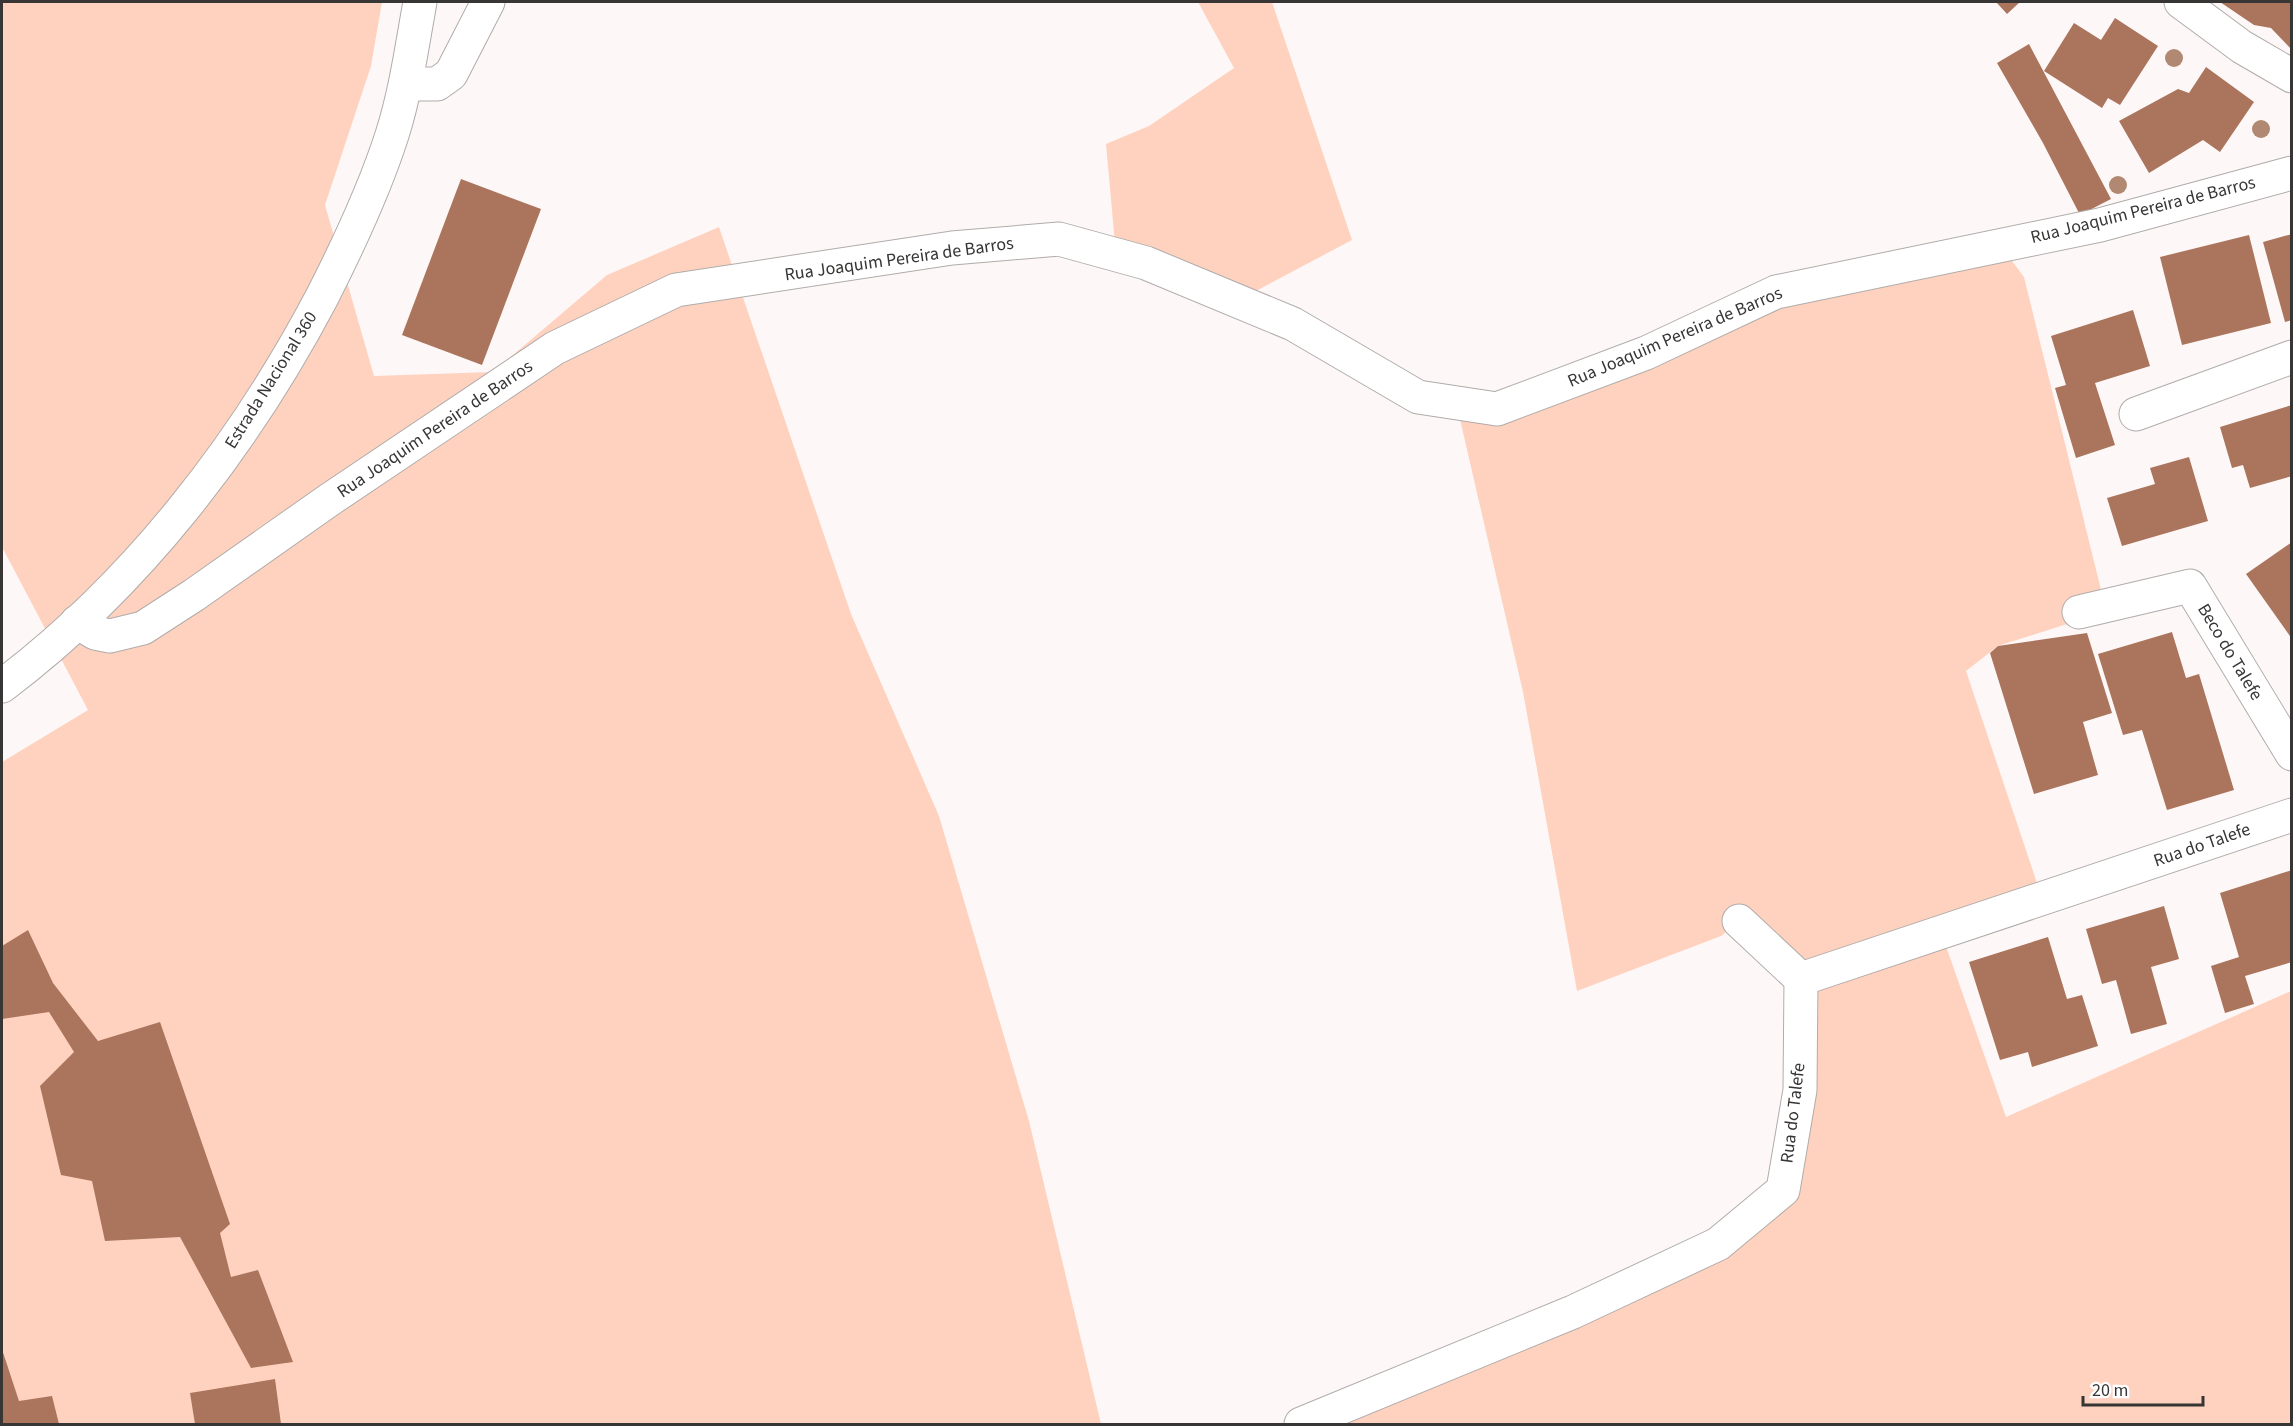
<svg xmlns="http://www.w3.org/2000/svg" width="2293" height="1426" font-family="'Source Sans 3',sans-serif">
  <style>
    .green { fill: #ffd2bf }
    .building { fill: #ab745c }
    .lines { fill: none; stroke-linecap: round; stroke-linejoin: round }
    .street-casing { stroke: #b0acaa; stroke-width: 35 }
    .secondary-casing { stroke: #b0acaa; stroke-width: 35 }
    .street { stroke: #fff; stroke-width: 33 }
    .secondary { stroke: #fff; stroke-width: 33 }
    .tree { fill: #b18871 }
    .labels { text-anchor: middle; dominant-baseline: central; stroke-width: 6; stroke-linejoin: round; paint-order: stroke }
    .street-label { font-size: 18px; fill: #373635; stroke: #fff }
  </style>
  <rect width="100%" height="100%" fill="#fdf8f7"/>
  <g class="green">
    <path d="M 2,2 L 382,2 L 371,66 L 325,205 L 374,376 L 493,372 L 607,275 L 719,227 L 851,614 L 939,816 L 1029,1121 L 1101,1424 L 26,1424 L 2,1348 L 2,762 L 88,710 L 2,547 Z"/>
    <path d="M 1198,2 L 1272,2 L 1352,240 L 1237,301 L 1116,255 L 1106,144 L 1149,126 L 1234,68 Z"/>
    <path d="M 2000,245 L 2024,277 L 2105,606 L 2070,623 L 1998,646 L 1966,671 L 2042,898 L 1941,932 L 2006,1117 L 2291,991 L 2291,1424 L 1301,1424 L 1573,1312 L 1783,1190 L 1801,979 L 1739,922 L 1721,936 L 1577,991 L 1523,692 L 1456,402 L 1497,409 L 1776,292 Z"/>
  </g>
  <g class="building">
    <path d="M 1996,2 L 2020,2 L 2007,14 Z"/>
    <path d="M 2220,2 L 2292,2 L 2292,50 L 2271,28 L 2254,25 Z"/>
    <path d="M 2115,18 L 2158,46 L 2120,105 L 2108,98 L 2102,108 L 2044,71 L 2074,23 L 2101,40 Z"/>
    <path d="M 2029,44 L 2111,199 L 2080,215 L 2043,143 L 1997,63 Z"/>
    <path d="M 2206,67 L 2254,102 L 2220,152 L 2203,140 L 2149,173 L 2119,121 L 2178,89 L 2189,93 Z"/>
    <path d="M 461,179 L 541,209 L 482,365 L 402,335 Z"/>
    <path d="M 2292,234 L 2292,320 L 2285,322 L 2263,242 Z"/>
    <path d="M 2249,235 L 2271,323 L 2182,345 L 2160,257 Z"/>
    <path d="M 2133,310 L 2150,366 L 2095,383 L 2115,445 L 2076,458 L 2055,388 L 2066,385 L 2051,336 Z"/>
    <path d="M 2292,405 L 2292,476 L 2250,488 L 2243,465 L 2232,468 L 2220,427 Z"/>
    <path d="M 2189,457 L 2208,521 L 2122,546 L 2107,498 L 2155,484 L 2150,468 Z"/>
    <path d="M 2292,542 L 2292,639 L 2246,574 Z"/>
    <path d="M 2172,632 L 2186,678 L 2199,674 L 2234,790 L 2167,810 L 2142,730 L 2123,735 L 2098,654 Z"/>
    <path d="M 2087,633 L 2112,713 L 2083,722 L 2098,775 L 2034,794 L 1990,653 L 1998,646 Z"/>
    <path d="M 2292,870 L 2292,962 L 2245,976 L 2254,1004 L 2225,1013 L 2211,966 L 2239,957 L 2220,893 Z"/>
    <path d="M 2164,906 L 2179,959 L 2151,967 L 2167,1024 L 2131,1034 L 2116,980 L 2102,984 L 2086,929 Z"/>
    <path d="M 28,930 L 53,983 L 98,1041 L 160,1022 L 230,1224 L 220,1233 L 231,1277 L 258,1270 L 293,1362 L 251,1368 L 180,1237 L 105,1241 L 92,1181 L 61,1175 L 40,1086 L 74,1052 L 49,1012 L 2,1019 L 2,946 Z"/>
    <path d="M 2048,937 L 2067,999 L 2082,995 L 2098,1046 L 2032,1067 L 2028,1052 L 2000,1060 L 1969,962 Z"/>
    <path d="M 2,1349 L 19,1401 L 52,1396 L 59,1424 L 2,1424 Z"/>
    <path d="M 275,1379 L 281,1424 L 195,1424 L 190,1393 Z"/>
  </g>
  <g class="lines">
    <defs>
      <g id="street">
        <path d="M 2181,2 L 2242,47 L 2292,76"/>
        <path d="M 406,82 L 415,84 L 437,84 L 451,74 L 488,2"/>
        <path d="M 2136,414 L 2292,357"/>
        <path d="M 2079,612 L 2190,586 L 2292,754"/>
        <path d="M 77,622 L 95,633 L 110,636 L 143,628 L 194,595 L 329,500 L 555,348 L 676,290 L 952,248 L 1059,239 L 1146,263 L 1293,324 L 1418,397 L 1497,409 L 1646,353 L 1776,292 L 2100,225 L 2292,173"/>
        <path d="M 1739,921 L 1801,979"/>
        <path d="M 1301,1424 L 1573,1312 L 1718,1244 L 1783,1190 L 1800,1090 L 1801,979 L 2292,815"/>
      </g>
      <path id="secondary" d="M 2,686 C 136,585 244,445 322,297 C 349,244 374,191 392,135 C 406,91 412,46 420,2"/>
    </defs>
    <use href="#street" class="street-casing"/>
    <use href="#secondary" class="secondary-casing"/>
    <use href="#street" class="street"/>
    <use href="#secondary" class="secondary"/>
  </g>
  <g class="tree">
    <circle cx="2174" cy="58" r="9"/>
    <circle cx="2261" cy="129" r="9"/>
    <circle cx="2118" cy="185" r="9"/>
  </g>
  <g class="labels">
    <g class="street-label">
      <text transform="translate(2143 210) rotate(-14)">Rua Joaquim Pereira de Barros</text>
      <text transform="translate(899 259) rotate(-8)">Rua Joaquim Pereira de Barros</text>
      <text transform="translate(1675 337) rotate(-23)">Rua Joaquim Pereira de Barros</text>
      <text transform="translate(271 380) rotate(-58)">Estrada Nacional 360</text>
      <text transform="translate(435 429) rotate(-34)">Rua Joaquim Pereira de Barros</text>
      <text transform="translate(2230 652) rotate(59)">Beco do Talefe</text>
      <text transform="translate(2202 845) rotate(-19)">Rua do Talefe</text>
      <text transform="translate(1793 1113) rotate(-83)">Rua do Talefe</text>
    </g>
  </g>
  <rect width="2293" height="1426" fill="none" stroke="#373635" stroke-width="6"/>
  <path d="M2083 1396v9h120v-9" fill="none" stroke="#373635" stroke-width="3"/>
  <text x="2092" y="1396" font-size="18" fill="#373635" stroke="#ffffff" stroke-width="4.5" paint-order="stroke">20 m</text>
</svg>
